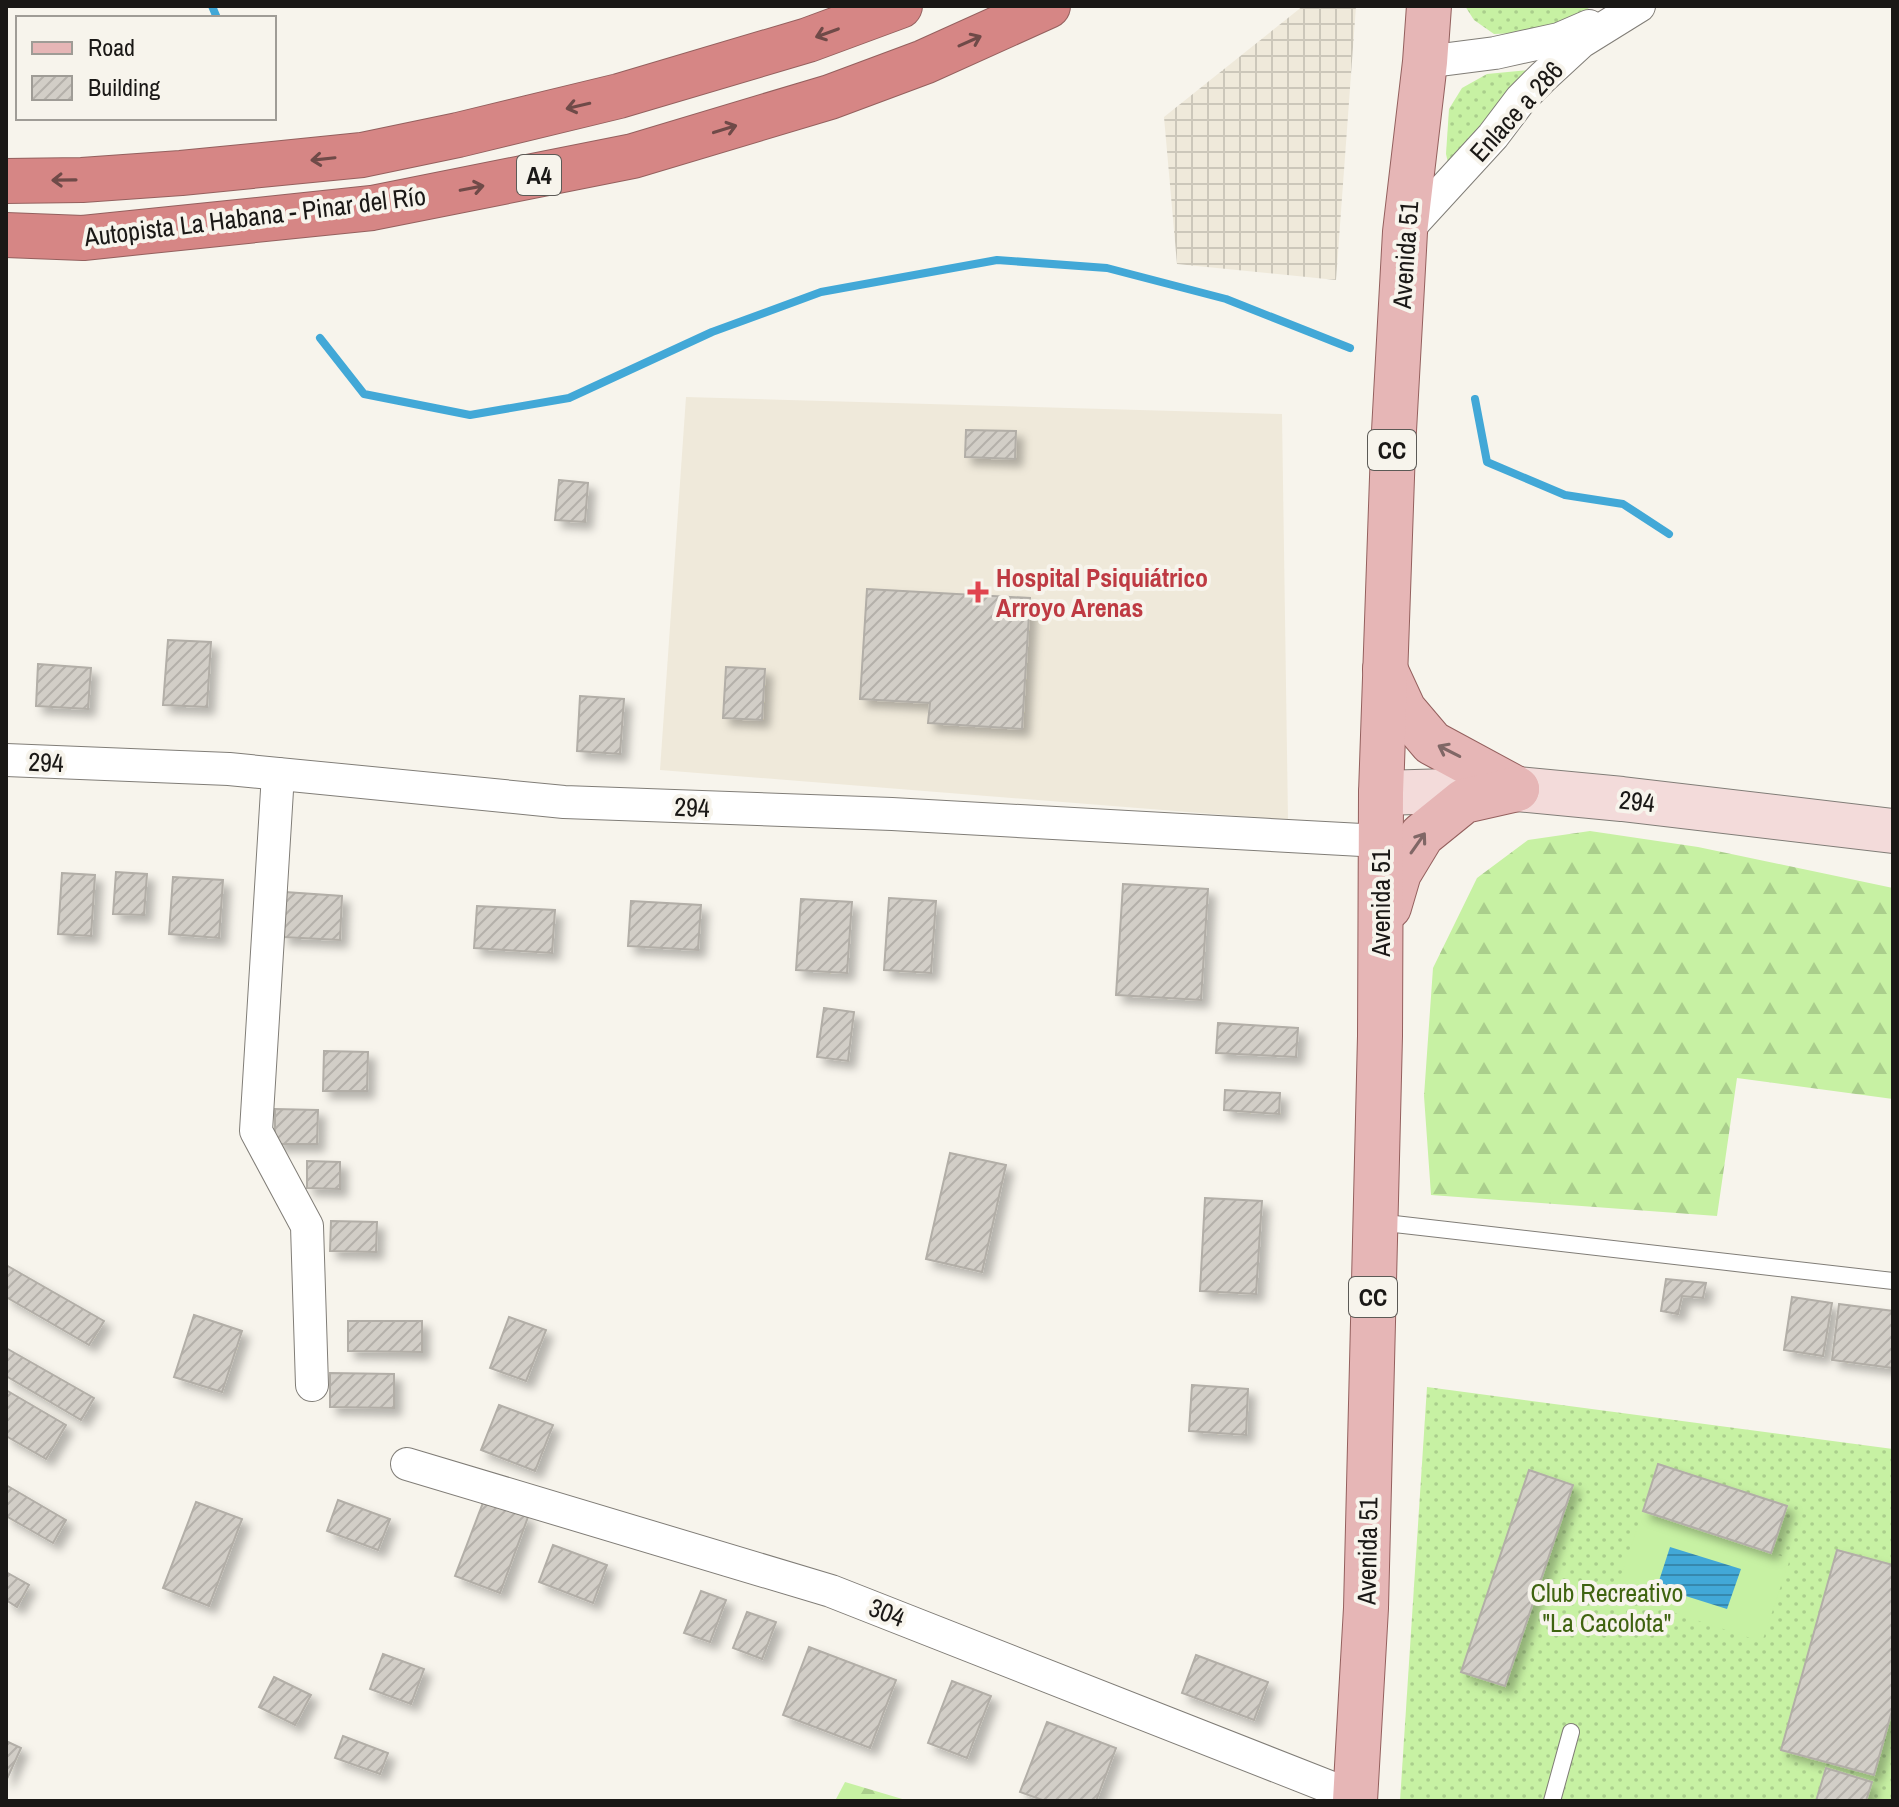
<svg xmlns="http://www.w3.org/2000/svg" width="1899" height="1807" font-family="'Archivo Narrow',sans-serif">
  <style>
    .built { fill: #efe9da }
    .industrial { fill: url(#industrial-grid) }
    .grass { fill: url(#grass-dots) }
    .forest { fill: url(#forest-firs) }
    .garden { fill: #c7f1a3 }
    .water { fill: url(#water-rules) }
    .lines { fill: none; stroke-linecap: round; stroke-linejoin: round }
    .stream { stroke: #42a8d7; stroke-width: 8 }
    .building { fill: url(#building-hatch); stroke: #b2aea7; stroke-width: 2; filter: url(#shadow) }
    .service-casing { stroke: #807d77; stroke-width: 18 }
    .minor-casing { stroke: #807d77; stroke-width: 34 }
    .secondary-casing { stroke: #807d77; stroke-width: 46 }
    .primary-casing { stroke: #94605e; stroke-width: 46 }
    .motorway-casing { stroke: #94605e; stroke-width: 46 }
    .service { stroke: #fff; stroke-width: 16 }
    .minor { stroke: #fff; stroke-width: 32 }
    .secondary { stroke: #f3dbda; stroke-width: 44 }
    .primary { stroke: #e6b6b6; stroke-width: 44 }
    .motorway { stroke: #d68685; stroke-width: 44 }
    .oneway { stroke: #6f4a48 }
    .oneway2 { stroke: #806766 }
    .health-dot { fill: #e0444e; stroke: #f7f4ec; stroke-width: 3 }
    .labels { text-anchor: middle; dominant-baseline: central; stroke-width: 8; stroke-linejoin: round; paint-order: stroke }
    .shield { fill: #f7f4ec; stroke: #5c5a56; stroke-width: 2 }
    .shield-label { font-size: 24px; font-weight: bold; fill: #1a1816 }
    .street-label { font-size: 26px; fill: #1a1816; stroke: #f7f4ec }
    .health-label { font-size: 26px; font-weight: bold; fill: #be3a42; stroke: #f7f4ec; text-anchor: start }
    .park-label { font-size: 26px; fill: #3f6410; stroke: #f7f4ec }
  </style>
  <defs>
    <pattern id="industrial-grid" width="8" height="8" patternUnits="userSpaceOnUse" patternTransform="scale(2)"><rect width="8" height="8" fill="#efe9da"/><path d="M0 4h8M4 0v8" fill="none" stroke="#ccc7ba"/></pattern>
    <pattern id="grass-dots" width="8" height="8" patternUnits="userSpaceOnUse" patternTransform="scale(2)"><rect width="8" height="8" fill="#c7f1a3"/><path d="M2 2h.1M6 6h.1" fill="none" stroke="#aace8c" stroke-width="1.8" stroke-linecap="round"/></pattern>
    <pattern id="forest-firs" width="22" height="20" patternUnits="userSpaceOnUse" patternTransform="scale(2)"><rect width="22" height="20" fill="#c7f1a3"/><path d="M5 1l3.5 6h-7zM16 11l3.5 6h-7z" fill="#aace8c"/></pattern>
    <pattern id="water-rules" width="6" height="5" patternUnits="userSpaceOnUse" patternTransform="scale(2)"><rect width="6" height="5" fill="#42a8d7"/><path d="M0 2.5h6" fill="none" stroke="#3688ad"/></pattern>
    <pattern id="building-hatch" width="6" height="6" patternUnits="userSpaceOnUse" patternTransform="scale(2)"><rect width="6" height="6" fill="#d2cec7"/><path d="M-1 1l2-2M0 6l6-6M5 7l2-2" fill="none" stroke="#b4b0aa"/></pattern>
    <filter id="shadow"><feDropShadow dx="7" dy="7" stdDeviation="4" flood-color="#0004"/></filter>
  </defs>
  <rect width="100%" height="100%" fill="#f7f4ec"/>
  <path class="built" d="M 686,397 L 1282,414 L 1288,820 L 660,770 Z"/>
  <path class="industrial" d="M 1303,6 L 1356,6 L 1336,280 L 1177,264 L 1164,117 Z"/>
  <g class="grass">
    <path d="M 1465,6 L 1592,6 L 1577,16 L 1544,32 L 1494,34 L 1474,20 Z"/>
    <path d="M 1529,70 L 1516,91 L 1448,163 L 1446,154 L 1449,109 L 1462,88 L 1487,74 Z"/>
    <path d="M 1427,1387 L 1893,1449 L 1893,1801 L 1400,1801 Z"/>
  </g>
  <g class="forest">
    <path d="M 1590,831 L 1698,847 L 1893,888 L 1893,1099 L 1737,1078 L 1717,1216 L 1431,1195 L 1424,1096 L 1433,968 L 1477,878 L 1528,840 Z"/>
    <path d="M 845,1782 L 909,1801 L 835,1801 Z"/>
  </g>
  <path class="garden" d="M 1643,1511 L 1790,1559 L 1762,1642 L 1615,1593 Z"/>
  <path class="water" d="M 1670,1547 L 1741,1569 L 1727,1609 L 1657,1587 Z"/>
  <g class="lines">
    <g class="stream">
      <path d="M 212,6 L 217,18"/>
      <path d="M 320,338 L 364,394 L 470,415 L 569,398 L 712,332 L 821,292 L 997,260 L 1107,268 L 1226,299 L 1350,348"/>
      <path d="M 1475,399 L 1487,462 L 1565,495 L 1623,504 L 1669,534"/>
    </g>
  </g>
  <g class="building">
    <path d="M 966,430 L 1016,431 L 1015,459 L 965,457 Z"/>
    <path d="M 559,480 L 588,483 L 585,522 L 555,520 Z"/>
    <path d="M 867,589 L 1030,598 L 1022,729 L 928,723 L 930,703 L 860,699 Z"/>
    <path d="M 168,640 L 211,642 L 207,707 L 163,705 Z"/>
    <path d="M 38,664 L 91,668 L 88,709 L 36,706 Z"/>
    <path d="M 726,667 L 765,669 L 762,720 L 723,718 Z"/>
    <path d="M 580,696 L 624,699 L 620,754 L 577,751 Z"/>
    <path d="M 116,872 L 147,874 L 144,915 L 113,914 Z"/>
    <path d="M 62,873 L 95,875 L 91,936 L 58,934 Z"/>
    <path d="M 173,877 L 223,880 L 219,938 L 169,934 Z"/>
    <path d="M 1123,884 L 1208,889 L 1201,1000 L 1116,995 Z"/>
    <path d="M 285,892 L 342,896 L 340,940 L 282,937 Z"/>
    <path d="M 889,898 L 936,901 L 931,973 L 884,970 Z"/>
    <path d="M 801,899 L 852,902 L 847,973 L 796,970 Z"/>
    <path d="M 631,901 L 701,905 L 698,950 L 628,946 Z"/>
    <path d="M 477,906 L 555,910 L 552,953 L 474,948 Z"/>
    <path d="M 824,1008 L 854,1012 L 848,1061 L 817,1057 Z"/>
    <path d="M 1218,1023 L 1298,1028 L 1296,1057 L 1216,1053 Z"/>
    <path d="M 324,1051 L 368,1052 L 367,1091 L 323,1091 Z"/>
    <path d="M 1225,1090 L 1280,1093 L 1279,1114 L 1224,1110 Z"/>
    <path d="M 275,1109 L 318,1110 L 317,1144 L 275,1144 Z"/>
    <path d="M 950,1153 L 1006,1165 L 982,1272 L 926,1259 Z"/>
    <path d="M 307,1161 L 340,1162 L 340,1189 L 307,1188 Z"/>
    <path d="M 1205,1198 L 1262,1201 L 1256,1294 L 1200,1291 Z"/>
    <path d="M 331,1221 L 377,1222 L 376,1252 L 330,1251 Z"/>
    <path d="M 6,1265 L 104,1321 L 89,1345 L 6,1297 Z"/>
    <path d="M 1666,1279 L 1706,1283 L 1703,1298 L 1682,1296 L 1678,1314 L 1661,1311 Z"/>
    <path d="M 1792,1297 L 1832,1303 L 1823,1356 L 1784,1350 Z"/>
    <path d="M 1839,1304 L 1893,1311 L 1893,1368 L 1832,1360 Z"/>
    <path d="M 194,1315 L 242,1331 L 222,1392 L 174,1377 Z"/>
    <path d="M 509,1317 L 546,1330 L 526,1381 L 490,1368 Z"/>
    <path d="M 348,1321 L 422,1321 L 422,1352 L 348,1351 Z"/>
    <path d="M 6,1348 L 94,1398 L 81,1420 L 6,1376 Z"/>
    <path d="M 330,1373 L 394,1374 L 394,1408 L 330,1407 Z"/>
    <path d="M 1192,1385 L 1248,1389 L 1246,1435 L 1189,1431 Z"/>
    <path d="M 6,1390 L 66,1425 L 46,1459 L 6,1436 Z"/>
    <path d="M 499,1405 L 553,1425 L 535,1471 L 481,1450 Z"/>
    <path d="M 1658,1464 L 1787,1506 L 1771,1553 L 1643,1511 Z"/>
    <path d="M 1529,1470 L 1573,1485 L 1505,1686 L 1461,1672 Z"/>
    <path d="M 6,1485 L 66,1520 L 53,1543 L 6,1516 Z"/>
    <path d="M 338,1500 L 390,1519 L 378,1550 L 327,1531 Z"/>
    <path d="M 484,1500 L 528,1517 L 500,1593 L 455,1576 Z"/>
    <path d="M 196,1502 L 242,1519 L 209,1606 L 163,1588 Z"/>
    <path d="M 553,1545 L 607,1565 L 593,1603 L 539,1582 Z"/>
    <path d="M 1837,1550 L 1893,1565 L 1893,1707 L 1874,1775 L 1781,1750 Z"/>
    <path d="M 6,1572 L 29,1585 L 17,1607 L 6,1600 Z"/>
    <path d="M 701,1591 L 726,1600 L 710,1642 L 684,1633 Z"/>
    <path d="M 747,1612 L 776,1622 L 762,1659 L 733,1648 Z"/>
    <path d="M 809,1647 L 896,1680 L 870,1748 L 783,1715 Z"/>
    <path d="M 383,1654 L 424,1669 L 411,1704 L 370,1689 Z"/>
    <path d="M 1196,1655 L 1268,1682 L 1254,1720 L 1182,1693 Z"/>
    <path d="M 274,1677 L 311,1695 L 295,1725 L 259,1707 Z"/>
    <path d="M 952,1681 L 991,1696 L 967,1758 L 928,1743 Z"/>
    <path d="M 1047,1722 L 1116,1748 L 1096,1801 L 1045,1801 L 1020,1792 Z"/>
    <path d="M 343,1736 L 388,1753 L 380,1774 L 335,1758 Z"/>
    <path d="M 6,1741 L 21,1748 L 6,1781 Z"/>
    <path d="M 1826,1768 L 1872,1782 L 1866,1801 L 1816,1801 Z"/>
  </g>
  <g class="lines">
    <defs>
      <g id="service">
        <path d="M 1377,1222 L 1893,1281"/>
        <path d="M 1552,1801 L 1571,1732"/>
      </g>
      <g id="minor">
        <path d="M 1425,62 L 1495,53 L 1559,39 L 1589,26"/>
        <path d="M 1405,232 L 1493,136 L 1521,99 L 1543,77 L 1581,42 L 1639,6"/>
        <path d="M 6,760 L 229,769 L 564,802 L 892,814 L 1380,841"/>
        <path d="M 278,774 L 256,1131 L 307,1226 L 312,1385"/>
        <path d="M 407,1464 L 831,1591 L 1355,1797"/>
      </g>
      <path id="secondary" d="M 1381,793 L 1517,789 L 1622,799 L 1893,831"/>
      <g id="primary">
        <path d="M 1385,669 L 1404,710 L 1432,743 L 1517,789"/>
        <path d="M 1389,907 L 1399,873 L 1422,835 L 1464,801 L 1517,789"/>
        <path d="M 1355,1801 L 1366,1608 L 1380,1036 L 1381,793 L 1393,449 L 1405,232 L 1425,62 L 1429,6"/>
      </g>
      <g id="motorway">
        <path d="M 6,181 L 82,180 L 181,173 L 362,155 L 458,135 L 619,96 L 808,40 L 900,6"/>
        <path d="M 6,235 L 83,238 L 372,208 L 633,156 L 830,97 L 924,62 L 1048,6"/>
      </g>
    </defs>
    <use href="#service" class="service-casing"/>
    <use href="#minor" class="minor-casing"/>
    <use href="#secondary" class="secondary-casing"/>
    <use href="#primary" class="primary-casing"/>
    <use href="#motorway" class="motorway-casing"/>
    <use href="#service" class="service"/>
    <use href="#minor" class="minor"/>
    <use href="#secondary" class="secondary"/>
    <use href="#primary" class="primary"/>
    <use href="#motorway" class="motorway"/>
  </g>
  <defs><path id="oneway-shaft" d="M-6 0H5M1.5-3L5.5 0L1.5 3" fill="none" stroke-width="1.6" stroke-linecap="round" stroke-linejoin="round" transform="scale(2)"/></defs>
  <g class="oneway">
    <use href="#oneway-shaft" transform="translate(827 33) rotate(160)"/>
    <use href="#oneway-shaft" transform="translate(970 41) rotate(-24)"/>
    <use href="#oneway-shaft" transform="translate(578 106) rotate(167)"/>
    <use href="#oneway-shaft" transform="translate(725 129) rotate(-17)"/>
    <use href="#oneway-shaft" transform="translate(323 159) rotate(174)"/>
    <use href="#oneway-shaft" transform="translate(64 180) rotate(179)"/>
    <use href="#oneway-shaft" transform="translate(472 188) rotate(-11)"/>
  </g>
  <g class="oneway2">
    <use href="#oneway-shaft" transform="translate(1449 751) rotate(-153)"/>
    <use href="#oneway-shaft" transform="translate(1418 843) rotate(-55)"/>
  </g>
  <path class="health-dot" d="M974 580h8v8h8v8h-8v8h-8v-8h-8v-8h8z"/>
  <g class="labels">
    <g class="shield">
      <rect x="517" y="155" width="44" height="40" rx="6"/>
      <rect x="1368" y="430" width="48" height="40" rx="6"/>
      <rect x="1349" y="1277" width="48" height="40" rx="6"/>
    </g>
    <g class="shield-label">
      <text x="539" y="175">A4</text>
      <text x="1392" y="450">CC</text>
      <text x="1373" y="1297">CC</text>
    </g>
    <g class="street-label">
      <text transform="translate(1516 111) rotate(-48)">Enlace a 286</text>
      <text transform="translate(255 216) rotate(-7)">Autopista La Habana - Pinar del Río</text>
      <text transform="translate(1405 255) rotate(-86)">Avenida 51</text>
      <text transform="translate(46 762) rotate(2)">294</text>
      <text transform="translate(1637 801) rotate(6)">294</text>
      <text transform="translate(692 807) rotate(2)">294</text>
      <text transform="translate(1380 903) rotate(-90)">Avenida 51</text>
      <text transform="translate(1367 1551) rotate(-89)">Avenida 51</text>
      <text transform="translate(887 1612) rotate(21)">304</text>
    </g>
    <g class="health-label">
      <text x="996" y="577">Hospital Psiquiátrico<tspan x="996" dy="30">Arroyo Arenas</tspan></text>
    </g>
    <g class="park-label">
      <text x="1607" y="1592">Club Recreativo<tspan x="1607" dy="30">"La Cacolota"</tspan></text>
    </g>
  </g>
  <rect width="1899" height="1807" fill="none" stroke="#1a1816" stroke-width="16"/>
  <rect x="16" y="16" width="260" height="104" fill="#f7f4ec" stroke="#9f9c96" stroke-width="2"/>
  <rect x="32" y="42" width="40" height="12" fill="#e6b6b6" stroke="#9f9c96" stroke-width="2"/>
  <text x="88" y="56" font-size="24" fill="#1a1816">Road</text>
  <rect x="32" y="76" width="40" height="24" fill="url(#building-hatch)" stroke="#9f9c96" stroke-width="2"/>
  <text x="88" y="96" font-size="24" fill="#1a1816">Building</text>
</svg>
